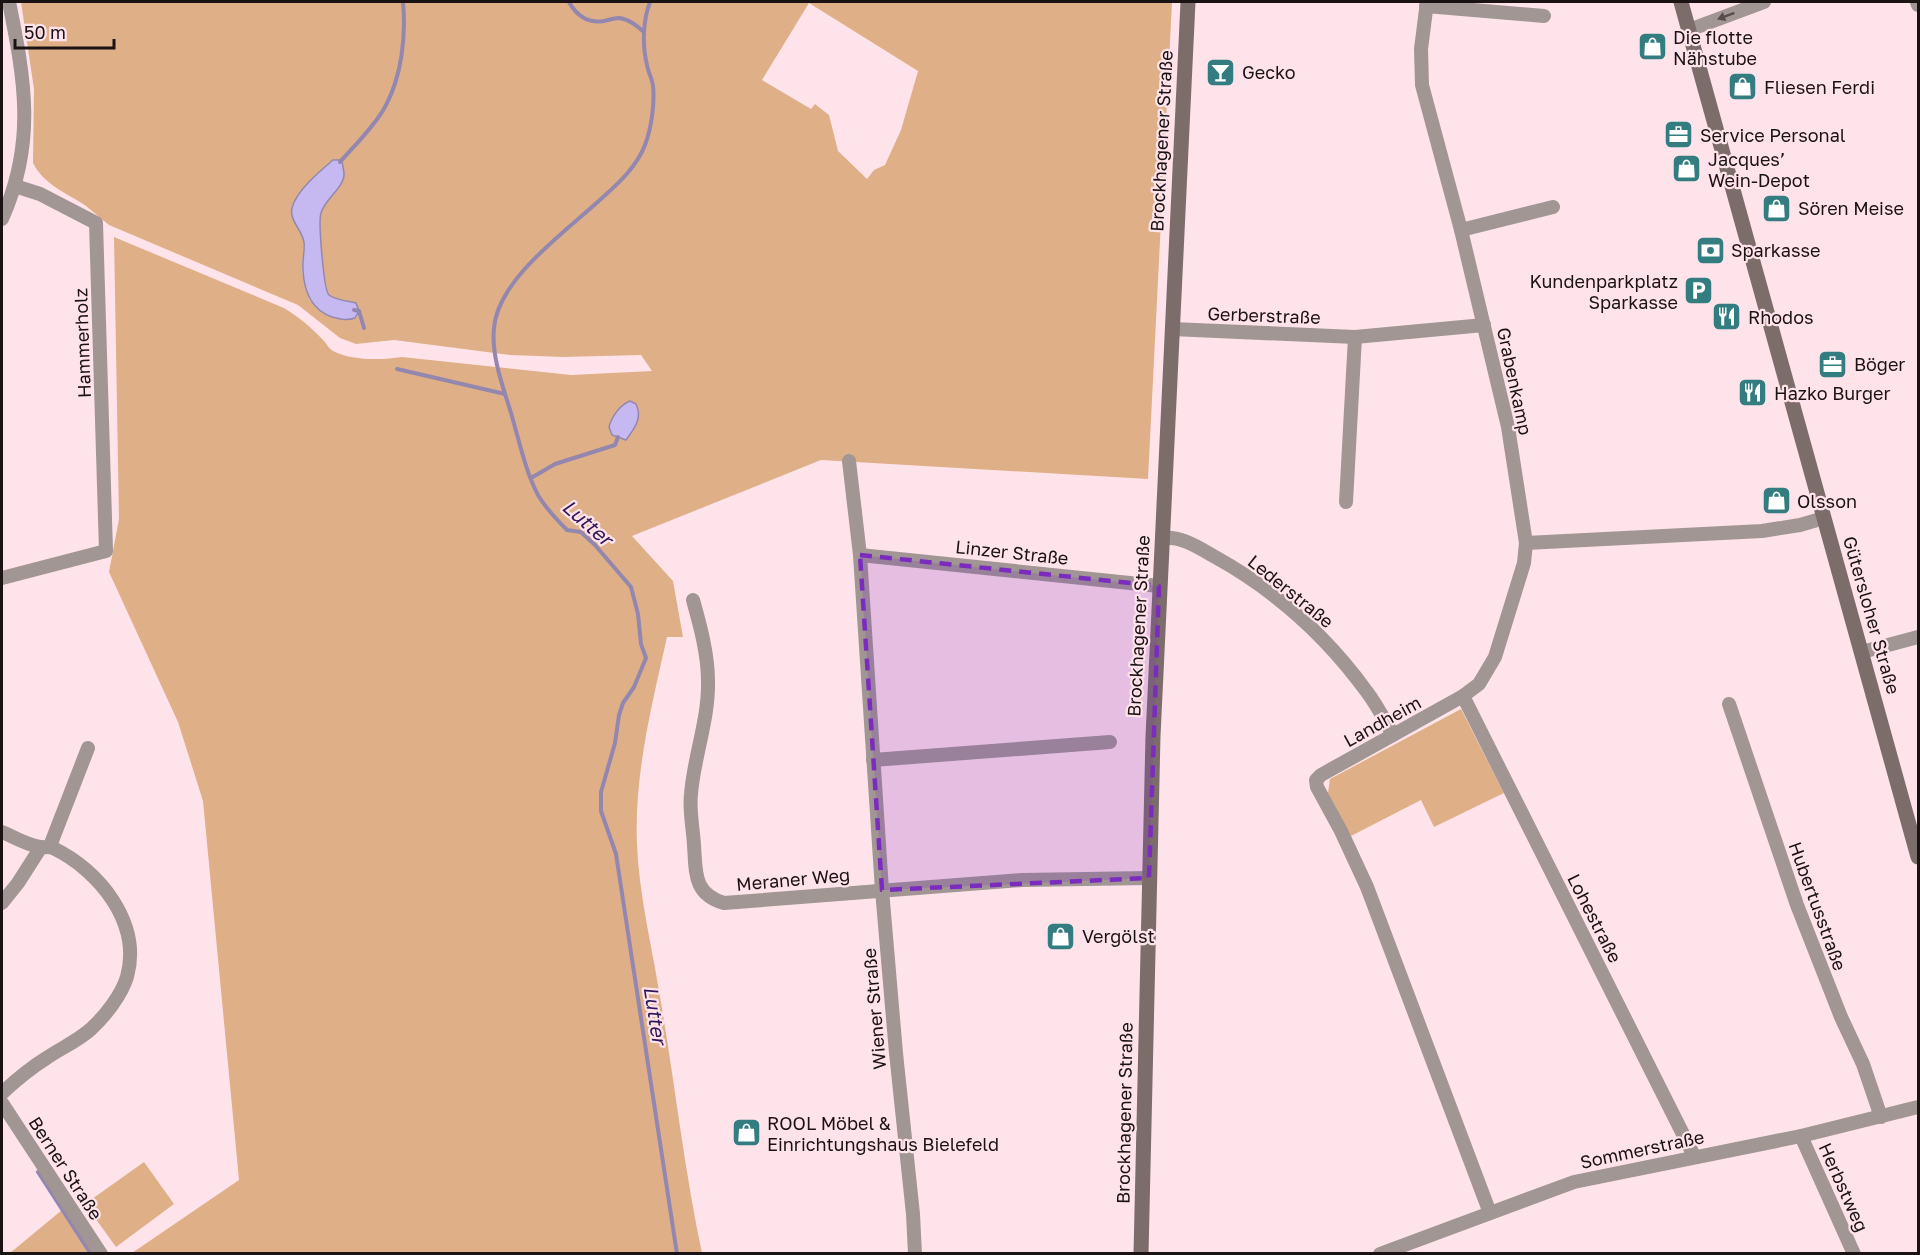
<svg xmlns="http://www.w3.org/2000/svg" width="1920" height="1255" font-family="'Golos Text',sans-serif">
  <style>
    .green { fill: #dfb088; fill-rule: evenodd }
    .water { fill: #c6b9f2; stroke: #9387af; stroke-width: 1.5 }
    .lines { fill: none; stroke-linecap: round; stroke-linejoin: round }
    .stream { stroke: #9387af; stroke-width: 4 }
    .street { stroke: #a19693; stroke-width: 14 }
    .secondary { stroke: #7d6d6a; stroke-width: 15 }
    .oneway { fill: #574d4d }
    .marked { fill: #7b2cbf; fill-opacity: 0.2; stroke: #7b2cbf; stroke-width: 4.5; stroke-dasharray: 12 8; stroke-linejoin: round }
    .labels { text-anchor: middle; dominant-baseline: central; stroke-width: 4.5; stroke-linejoin: round; paint-order: stroke }
    .poi-label { font-size: 18px; fill: #1b1214; stroke: #ffe3eb; text-anchor: start }
    .street-label { font-size: 18px; fill: #1b1214; stroke: #ffe3eb }
    .water-label { font-size: 20px; font-style: italic; fill: #2f1758; stroke: #ffe3eb }
  </style>
  <rect width="100%" height="100%" fill="#ffe3eb"/>
  <g class="green">
    <path d="M 21,2 L 1172,2 L 1148,479 L 821,460 L 632,536 L 673,581 L 683,637 L 667,637 C 652,705 634,774 637,844 C 639,896 652,946 660,997 C 675,1083 684,1169 702,1253 L 132,1253 L 239,1180 L 203,801 L 178,722 L 109,572 L 119,519 L 114,237 L 284,308 C 299,317 312,328 324,341 C 327,344 329,349 333,351 C 352,361 382,360 402,357 L 571,375 L 652,371 L 641,355 L 563,357 L 510,355 L 394,340 L 356,344 L 340,338 L 298,305 L 109,225 C 101,219 94,212 86,206 C 67,193 44,185 33,163 L 34,89 ZM 809,3 L 918,71 L 901,130 L 885,165 L 874,170 L 867,179 L 838,151 L 829,115 L 815,104 L 811,109 L 762,80 ZM 342,167 C 349,187 325,196 320,214 C 318,223 324,292 329,296 C 335,300 348,301 356,303 L 310,301 L 304,282 L 302,269 L 304,242 L 295,200 C 306,181 323,175 342,167 Z"/>
    <path d="M 1461,709 L 1504,793 L 1434,827 L 1421,800 L 1351,836 L 1328,793 L 1330,779 Z"/>
    <path d="M 144,1162 L 174,1204 L 116,1247 L 85,1204 Z"/>
    <path d="M 62,1210 L 90,1253 L 10,1253 Z"/>
  </g>
  <g class="water">
    <path d="M 333,160 L 342,160 C 342,165 344,169 344,174 C 345,186 325,199 321,213 C 318,222 324,292 329,295 C 335,300 348,301 356,303 L 359,311 L 355,318 C 347,321 340,319 332,317 C 312,310 304,291 303,270 C 302,261 305,251 304,242 C 302,230 289,220 292,208 C 296,191 320,171 333,160 Z"/>
    <path d="M 630,401 L 636,404 C 643,418 634,429 626,440 L 612,435 L 609,427 C 612,416 620,405 630,401 Z"/>
  </g>
  <g class="lines">
    <g class="stream">
      <path d="M 569,2 C 576,15 588,24 604,21 C 609,20 614,18 619,18 C 629,19 637,26 644,32"/>
      <path d="M 650,2 C 643,20 642,45 647,65 C 648,72 652,78 653,86 C 655,104 651,129 645,145 C 637,166 619,183 602,198 C 568,230 498,278 494,328 C 491,355 503,387 511,413 C 519,440 525,470 538,495 C 545,507 557,520 567,530 L 581,532 L 595,545 L 631,587 L 638,614 L 641,644 L 646,658 L 634,687 L 623,703 L 619,715 L 615,743 L 601,792 L 601,811 L 616,854 L 677,1254"/>
      <path d="M 340,162 C 355,145 374,127 385,107 C 402,76 406,36 403,2"/>
      <path d="M 354,310 L 359,311 L 364,328"/>
      <path d="M 397,369 L 505,394"/>
      <path d="M 531,478 L 555,464 L 615,445 L 618,437"/>
      <path d="M 38,1172 L 91,1254"/>
    </g>
    <g class="street">
      <path d="M 1427,2 L 1421,49 L 1422,85 L 1461,230 L 1508,427 L 1526,543 L 1524,563 L 1495,657 L 1479,684 L 1463,696 L 1321,775 L 1316,780 L 1317,787 L 1341,831 L 1367,887 L 1490,1213"/>
      <path d="M 1917,2 L 1918,5"/>
      <path d="M 1426,6 L 1544,16"/>
      <path d="M 1689,30 L 1764,2"/>
      <path d="M 2,219 C 36,143 25,81 9,2"/>
      <path d="M 1461,230 L 1553,207"/>
      <path d="M 1172,329 L 1355,337 L 1484,325"/>
      <path d="M 849,461 L 860,555 L 882,890 L 896,1053 L 913,1214 L 915,1254"/>
      <path d="M 1346,502 L 1355,337"/>
      <path d="M 1162,538 C 1183,536 1199,548 1217,558 C 1276,591 1327,637 1367,692 C 1377,705 1385,721 1393,735"/>
      <path d="M 1526,543 L 1762,531 L 1800,525 L 1824,518"/>
      <path d="M 860,555 L 1159,586"/>
      <path d="M 2,578 L 106,551 L 96,223 L 40,194 L 15,186"/>
      <path d="M 693,600 C 700,625 708,654 708,681 C 709,719 694,756 691,794 C 689,810 693,828 694,845 C 696,872 693,894 724,903 L 1022,880 L 1149,878"/>
      <path d="M 1862,652 L 1918,637"/>
      <path d="M 1463,696 L 1694,1156"/>
      <path d="M 1729,704 L 1797,905 L 1841,1017 L 1863,1064 L 1881,1117"/>
      <path d="M 873,760 L 1110,742"/>
      <path d="M 2,832 C 14,837 27,845 40,847 C 45,848 48,846 53,848 C 99,870 142,923 127,977 C 121,996 105,1016 91,1029 C 78,1041 59,1049 45,1059 C 29,1069 15,1081 2,1093"/>
      <path d="M 50,846 L 88,748"/>
      <path d="M 2,903 L 18,883 L 41,847"/>
      <path d="M 2,1103 L 101,1254"/>
      <path d="M 1801,1136 L 1854,1254"/>
      <path d="M 1380,1254 L 1574,1182 L 1801,1136 L 1918,1107"/>
    </g>
    <g class="secondary">
      <path d="M 1681,2 L 1918,857"/>
      <path d="M 1141,1254 L 1153,736 L 1188,2"/>
    </g>
  </g>
  <defs><path id="oneway-solid" d="M-6-.8H1V-3.2L6.5 0L1 3.2V.8H-6Z" transform="scale(1.5)"/></defs>
  <use class="oneway" href="#oneway-solid" transform="translate(1726 16) rotate(159)"/>
  <path class="marked" d="M 860,555 L 1159,586 L 1149,878 L 882,890 Z"/>
  <defs>
    <symbol id="shop-square" viewBox="-11 -11 22 22"><rect x="-9" y="-9" width="18" height="18" rx="4" fill="#337c80" stroke="#ffe3eb"/><path d="M-5-2.5h2.3a2.7 3.5 0 0 1 5.4 0H5L5.5 6h-11ZM-1.5-2.5h3a1.5 2.3 0 0 0-3 0Z" fill="#fff"/></symbol>
    <symbol id="bar-square" viewBox="-11 -11 22 22"><rect x="-9" y="-9" width="18" height="18" rx="4" fill="#337c80" stroke="#ffe3eb"/><path d="M-6-5H6L.8 .8V4.5H3.5V6h-7V4.5H-.8V.8Z" fill="#fff"/></symbol>
    <symbol id="office-square" viewBox="-11 -11 22 22"><rect x="-9" y="-9" width="18" height="18" rx="4" fill="#337c80" stroke="#ffe3eb"/><path d="M-6-3h4V-5.5h4V-3h4V5H-6ZM-1-4.5V-3h2v-1.5ZM-6 0V1H6V0Z" fill="#fff"/></symbol>
    <symbol id="bank-square" viewBox="-11 -11 22 22"><rect x="-9" y="-9" width="18" height="18" rx="4" fill="#337c80" stroke="#ffe3eb"/><path d="M-6-4H6V4H-6ZM0-2.3a2.3 2.3 0 1 0 0 4.6a2.3 2.3 0 1 0 0-4.6Z" fill="#fff"/></symbol>
    <symbol id="parking-square" viewBox="-11 -11 22 22"><rect x="-9" y="-9" width="18" height="18" rx="4" fill="#337c80" stroke="#ffe3eb"/><path d="M-3.5-5.5H1a3.5 3.5 0 0 1 0 7H-1V5.5H-3.5ZM-1-3.4V-.6H.8a1.4 1.4 0 0 0 0-2.8Z" fill="#fff"/></symbol>
    <symbol id="restaurant-square" viewBox="-11 -11 22 22"><rect x="-9" y="-9" width="18" height="18" rx="4" fill="#337c80" stroke="#ffe3eb"/><path d="M-5-6h1v4h1v-4h1v4h1v-4h1v5L-1.5 .5V6h-2V.5L-5-1ZM5-6V6H3V1.5H1.5Q1.5-4 5-6Z" fill="#fff"/></symbol>
  </defs>
  <g fill-rule="evenodd">
    <use href="#shop-square" x="1636" y="30" width="33" height="33"/>
    <use href="#bar-square" x="1204" y="56" width="33" height="33"/>
    <use href="#shop-square" x="1726" y="70" width="33" height="33"/>
    <use href="#office-square" x="1662" y="118" width="33" height="33"/>
    <use href="#shop-square" x="1670" y="152" width="33" height="33"/>
    <use href="#shop-square" x="1760" y="192" width="33" height="33"/>
    <use href="#bank-square" x="1694" y="234" width="33" height="33"/>
    <use href="#parking-square" x="1682" y="274" width="33" height="33"/>
    <use href="#restaurant-square" x="1710" y="300" width="33" height="33"/>
    <use href="#office-square" x="1816" y="348" width="33" height="33"/>
    <use href="#restaurant-square" x="1736" y="376" width="33" height="33"/>
    <use href="#shop-square" x="1760" y="484" width="33" height="33"/>
    <use href="#shop-square" x="1044" y="920" width="33" height="33"/>
    <use href="#shop-square" x="730" y="1116" width="33" height="33"/>
  </g>
  <g class="labels">
    <g class="poi-label">
      <text x="1673" y="37">Die flotte<tspan x="1673" dy="21">Nähstube</tspan></text>
      <text x="1242" y="72">Gecko</text>
      <text x="1764" y="87">Fliesen Ferdi</text>
      <text x="1700" y="135">Service Personal</text>
      <text x="1708" y="159">Jacques’<tspan x="1708" dy="21">Wein-Depot</tspan></text>
      <text x="1798" y="208">Sören Meise</text>
      <text x="1731" y="250">Sparkasse</text>
      <text x="1678" y="281" text-anchor="end">Kundenparkplatz<tspan x="1678" dy="21">Sparkasse</tspan></text>
      <text x="1748" y="317">Rhodos</text>
      <text x="1854" y="364">Böger</text>
      <text x="1774" y="393">Hazko Burger</text>
      <text x="1797" y="501">Olsson</text>
      <text x="1082" y="936">Vergölst</text>
      <text x="767" y="1123">ROOL Möbel &amp;<tspan x="767" dy="21">Einrichtungshaus Bielefeld</tspan></text>
    </g>
    <g class="street-label">
      <text transform="translate(1161 141) rotate(-87)">Brockhagener Straße</text>
      <text transform="translate(1264 315) rotate(2)">Gerberstraße</text>
      <text transform="translate(82 343) rotate(-92)">Hammerholz</text>
      <text transform="translate(1515 381) rotate(78)">Grabenkamp</text>
      <text transform="translate(1012 552) rotate(6)">Linzer Straße</text>
      <text transform="translate(1291 591) rotate(39)">Lederstraße</text>
      <text transform="translate(1872 615) rotate(74)">Gütersloher Straße</text>
      <text transform="translate(1138 626) rotate(-87)">Brockhagener Straße</text>
      <text transform="translate(1382 721) rotate(-29)">Landheim</text>
      <text transform="translate(793 879) rotate(-5)">Meraner Weg</text>
      <text transform="translate(1818 906) rotate(70)">Hubertusstraße</text>
      <text transform="translate(1595 918) rotate(63)">Lohestraße</text>
      <text transform="translate(874 1009) rotate(-95)">Wiener Straße</text>
      <text transform="translate(1124 1113) rotate(-89)">Brockhagener Straße</text>
      <text transform="translate(1642 1149) rotate(-12)">Sommerstraße</text>
      <text transform="translate(66 1168) rotate(57)">Berner Straße</text>
      <text transform="translate(1844 1187) rotate(66)">Herbstweg</text>
    </g>
    <g class="water-label">
      <text transform="translate(588 522) rotate(41)">Lutter</text>
      <text transform="translate(656 1015) rotate(81)">Lutter</text>
    </g>
  </g>
  <rect width="1920" height="1255" fill="none" stroke="#1b1214" stroke-width="6"/>
  <path d="M15 39v9h99v-9" fill="none" stroke="#1b1214" stroke-width="3"/>
  <text x="24" y="39" font-size="18" fill="#1b1214" stroke="#ffe3eb" stroke-width="4.5" paint-order="stroke">50 m</text>
</svg>
